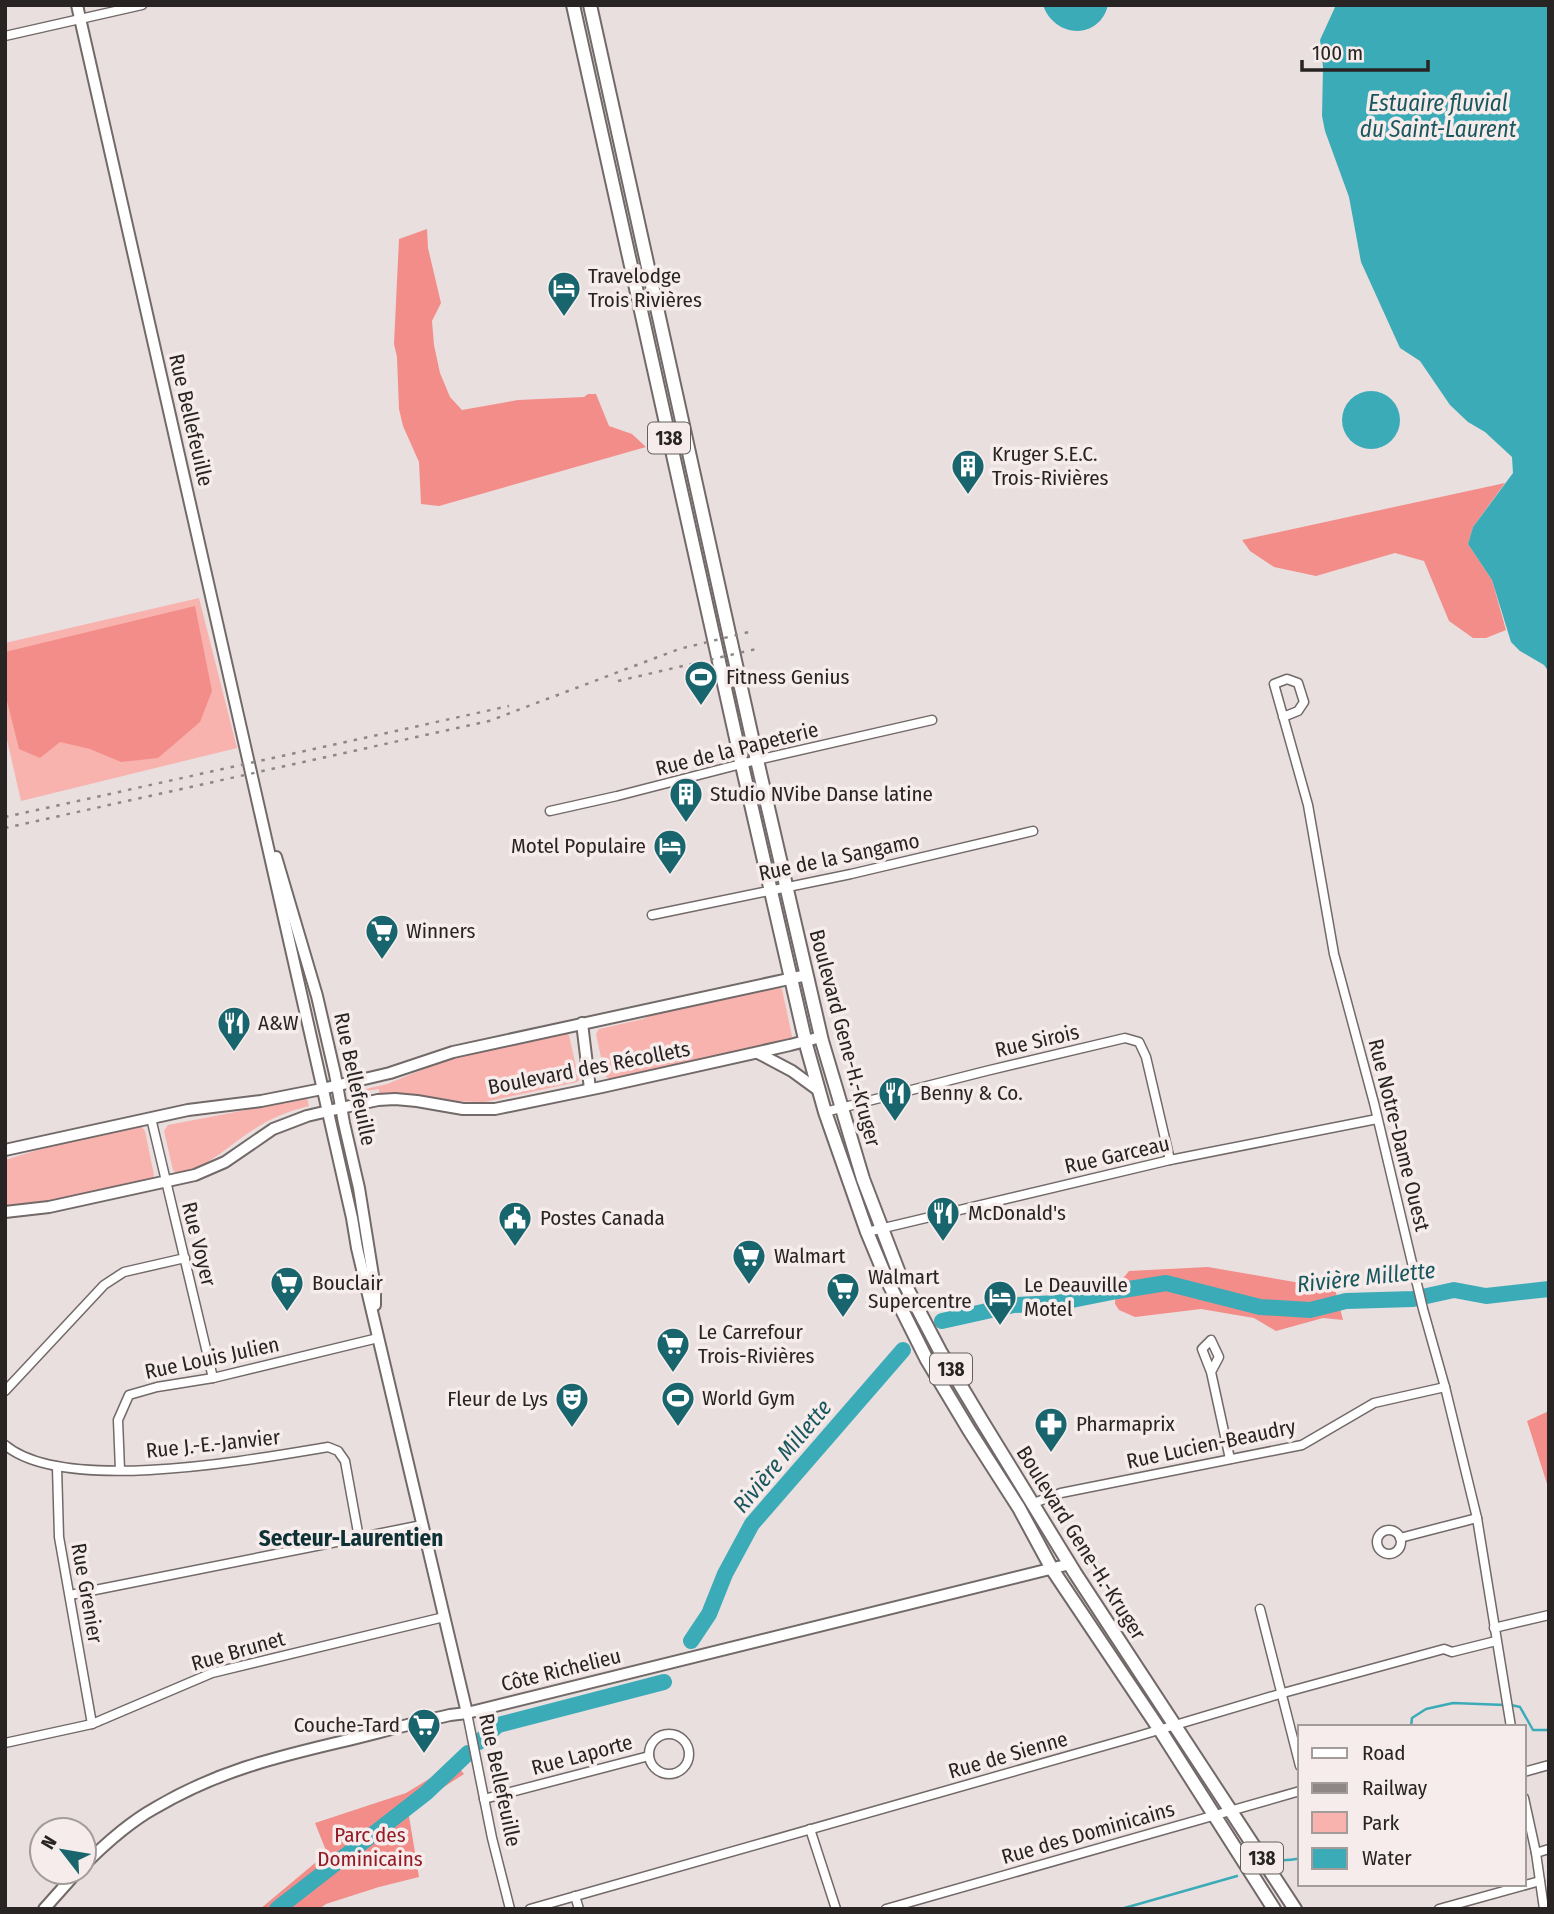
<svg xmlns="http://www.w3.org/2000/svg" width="1554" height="1914" font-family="'Fira Sans Condensed',sans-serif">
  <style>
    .green { fill: #f8b3af }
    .forest { fill: #f38d89 }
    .water { fill: #3cabb8 }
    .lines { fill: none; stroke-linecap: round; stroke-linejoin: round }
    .stream { stroke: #3cabb8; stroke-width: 2.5 }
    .river { stroke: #3cabb8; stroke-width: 16 }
    .street-casing { stroke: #726969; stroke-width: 11 }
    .secondary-casing { stroke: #726969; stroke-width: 14 }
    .primary-casing { stroke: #726969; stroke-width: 16 }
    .street { stroke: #fff; stroke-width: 8 }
    .secondary { stroke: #fff; stroke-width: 10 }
    .primary { stroke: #fff; stroke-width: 12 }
    .rail { stroke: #8e8786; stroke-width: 2.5; stroke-dasharray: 3.5 7; stroke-linecap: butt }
    .labels { text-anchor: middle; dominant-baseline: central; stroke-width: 7; stroke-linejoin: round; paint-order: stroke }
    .shield { fill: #f6eceb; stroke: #65605f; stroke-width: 2 }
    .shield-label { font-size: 19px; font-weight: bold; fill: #272423 }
    .poi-label { font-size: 21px; fill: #272423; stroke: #f6eceb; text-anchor: start }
    .street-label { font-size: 21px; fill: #272423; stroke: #f6eceb }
    .park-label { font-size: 21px; fill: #931b25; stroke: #f6eceb }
    .water-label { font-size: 23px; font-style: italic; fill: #19575e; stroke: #f6eceb }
    .neighbourhood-label { font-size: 23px; font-weight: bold; fill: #0e3135; stroke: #f6eceb }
  </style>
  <rect width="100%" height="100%" fill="#e9dfde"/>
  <g class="green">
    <path d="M 199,598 L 237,748 L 21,801 L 5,731 L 5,643 Z"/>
    <path d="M 777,985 L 782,989 L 792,1036 L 790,1040 L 611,1080 L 605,1076 L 596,1034 L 599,1029 L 643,1019 L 660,1011 Z"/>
    <path d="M 565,1033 L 569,1035 L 579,1080 L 577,1082 L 485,1102 L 449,1101 L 414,1095 L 397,1093 L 355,1099 L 354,1097 L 379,1093 L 379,1089 L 353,1093 L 353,1092 L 387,1084 L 451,1058 Z"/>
    <path d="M 307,1098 L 309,1106 C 289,1111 270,1118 253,1130 C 225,1148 211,1166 177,1174 L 173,1170 L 164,1131 L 168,1125 Z"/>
    <path d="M 141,1126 L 145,1131 L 154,1175 L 152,1180 L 89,1194 L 5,1207 L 5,1160 L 54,1145 Z"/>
  </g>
  <g class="forest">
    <path d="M 427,229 L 428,248 L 441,303 L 432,321 L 434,345 L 440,373 L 450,397 L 462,410 L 518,400 L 584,397 L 588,394 L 596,394 L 609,426 L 632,434 L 646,447 L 439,506 L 421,504 L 419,462 L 403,426 L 399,409 L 397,357 L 394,344 L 399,239 Z"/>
    <path d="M 1505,483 L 1473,527 L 1468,544 L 1492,580 L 1506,630 L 1486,638 L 1473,638 L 1449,621 L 1424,561 L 1395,553 L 1316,576 L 1274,567 L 1250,551 L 1242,540 Z"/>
    <path d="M 195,606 L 212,691 L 200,722 L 158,758 L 121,762 L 90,749 L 60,742 L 40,758 L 19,749 L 5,693 L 5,652 Z"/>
    <path d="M 1208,1267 L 1335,1289 L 1343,1320 L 1323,1318 L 1276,1331 L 1254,1318 L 1201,1309 L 1135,1317 L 1119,1310 L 1115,1304 L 1116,1287 L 1129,1271 Z"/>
    <path d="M 1549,1411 L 1549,1490 L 1527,1421 Z"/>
    <path d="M 455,1763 L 464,1774 L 408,1810 L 419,1877 L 379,1887 L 326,1904 L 319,1909 L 260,1909 L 327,1853 L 315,1823 L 406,1793 Z"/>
  </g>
  <g class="water">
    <path d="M 1043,5 L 1108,5 C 1099,41 1054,38 1043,5 Z"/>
    <path d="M 1336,5 L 1549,5 L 1549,672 L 1544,665 L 1520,651 L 1511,642 L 1492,580 L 1468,544 L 1473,527 L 1513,473 L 1512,457 L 1485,432 L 1468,422 L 1450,405 L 1420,361 L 1400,348 L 1361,262 L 1349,197 L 1325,131 L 1322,116 L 1323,67 L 1320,40 Z"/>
    <circle cx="1371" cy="420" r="29"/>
  </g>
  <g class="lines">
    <g class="stream">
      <path d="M 1511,1705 L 1520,1707 L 1533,1730 L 1549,1730"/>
      <path d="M 1411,1727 L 1412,1718 L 1426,1709 L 1453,1703 L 1505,1705"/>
      <path d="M 1274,1862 C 1283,1859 1291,1861 1300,1858"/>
      <path d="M 1121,1909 L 1237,1876"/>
    </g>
    <g class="river">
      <path d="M 942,1321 L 1014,1305 L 1057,1303 L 1117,1291 L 1166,1283 L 1260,1307 L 1310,1310 L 1346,1301 L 1413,1299 L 1454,1290 L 1486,1296 L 1549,1289"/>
      <path d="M 691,1641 L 709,1614 L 725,1574 L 752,1524 L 903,1350"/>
      <path d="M 479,1742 L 498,1725 L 664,1682"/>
      <path d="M 277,1909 L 426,1793 L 468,1753"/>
    </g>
    <defs>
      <g id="street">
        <path d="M 5,36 L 142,5"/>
        <path d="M 1283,717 L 1298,711 L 1304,702 L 1298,683 L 1287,679 L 1274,684 L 1308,805 L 1334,954 L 1374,1103 L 1423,1309 L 1445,1387 L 1477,1518 L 1511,1727"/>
        <path d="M 550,811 L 617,796 L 757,760 L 932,720"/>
        <path d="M 652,915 L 851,874 L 1033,831"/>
        <path d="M 825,1112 L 986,1071 L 1125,1038 L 1139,1042 L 1146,1057 L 1170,1160"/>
        <path d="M 151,1118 L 213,1378"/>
        <path d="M 867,1232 L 1170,1160 L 1377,1119"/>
        <path d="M 1211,1372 L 1219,1357 L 1211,1340 L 1202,1349 L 1211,1372 L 1230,1459"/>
        <path d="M 5,1391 L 104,1285 L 124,1272 L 185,1258"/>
        <path d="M 5,1445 C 64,1495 255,1459 328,1447 L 338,1451 L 345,1461 L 359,1538"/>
        <path d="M 57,1467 L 59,1537 L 92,1724"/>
        <path d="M 120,1470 L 118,1420 L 129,1395 L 157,1387 L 213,1378 L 378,1338"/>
        <path d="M 1031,1504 L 1061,1493 L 1302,1445 L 1374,1403 L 1445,1387"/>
        <circle cx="1389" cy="1542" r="12"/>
        <path d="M 1400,1538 L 1477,1518"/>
        <path d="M 70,1595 L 422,1525"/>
        <path d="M 1260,1609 L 1300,1766"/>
        <path d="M 1494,1628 L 1549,1615"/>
        <path d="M 467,1713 L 492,1838 L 510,1909"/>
        <circle cx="669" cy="1754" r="20"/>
        <path d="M 5,1743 L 92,1724 L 212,1673 L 444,1617"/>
        <path d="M 1524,1772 L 1549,1765"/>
        <path d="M 1524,1798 L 1536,1853 L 1544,1909"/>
        <path d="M 484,1799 L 649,1756"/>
        <path d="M 810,1829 L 836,1909"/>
        <path d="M 1536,1853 L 1549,1849"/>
        <path d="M 575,1896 L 579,1909"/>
        <path d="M 530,1909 L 1135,1737 L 1283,1693 L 1444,1649 L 1452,1652 L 1496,1641"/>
        <path d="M 886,1909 L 1300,1791"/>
        <path d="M 1439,1909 L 1540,1881"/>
      </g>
      <g id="secondary">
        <path d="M 77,5 L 352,1218 L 357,1248 L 467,1713"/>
        <path d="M 276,857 L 317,996 L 335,1074 L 344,1123 L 359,1188 L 375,1288 L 375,1305"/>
        <path d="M 582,1023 L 590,1089"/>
        <path d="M 758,1053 L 792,1071 L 818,1090"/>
        <path d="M 5,1150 L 188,1110 L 261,1101 L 322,1089 L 390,1073 L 453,1052 L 807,975"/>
        <path d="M 5,1212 L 49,1207 L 195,1175 L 225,1162 L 273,1129 L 307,1116 L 341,1108 L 378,1100 L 395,1099 L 417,1101 L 463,1109 L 495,1109 L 602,1087 L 790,1045 L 821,1037"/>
        <path d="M 84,1865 C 105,1844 128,1823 155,1808 C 216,1772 272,1758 340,1742 C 377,1733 413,1723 450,1715 L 467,1713 L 1070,1564"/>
        <path d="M 44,1909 L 77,1872"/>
      </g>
      <g id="primary">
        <path d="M 573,5 L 742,765 L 807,1048 L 825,1112 L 867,1232 L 887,1280 L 927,1360 L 969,1430 L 1019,1508 L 1052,1569 L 1160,1730 L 1274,1909"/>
        <path d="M 590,5 L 757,760 L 822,1041 L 863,1179 L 899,1273 L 940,1351 L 982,1421 L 1075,1573 L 1295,1909"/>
      </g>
    </defs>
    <use href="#street" class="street-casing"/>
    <use href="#secondary" class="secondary-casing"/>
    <use href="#primary" class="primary-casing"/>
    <use href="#street" class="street"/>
    <use href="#secondary" class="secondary"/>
    <use href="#primary" class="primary"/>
    <g class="rail">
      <path d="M 618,681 L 756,649"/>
      <path d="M 5,817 L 509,706"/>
      <path d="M 5,828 L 489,721 L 679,649 L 753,631"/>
    </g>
  </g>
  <defs>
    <symbol id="hotel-pin" viewBox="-11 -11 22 30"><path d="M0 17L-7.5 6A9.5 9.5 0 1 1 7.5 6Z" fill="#18656e" stroke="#f6eceb"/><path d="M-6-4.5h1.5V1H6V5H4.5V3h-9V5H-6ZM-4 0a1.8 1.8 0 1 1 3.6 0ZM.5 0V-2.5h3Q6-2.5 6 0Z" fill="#fff"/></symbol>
    <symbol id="building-pin" viewBox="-11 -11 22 30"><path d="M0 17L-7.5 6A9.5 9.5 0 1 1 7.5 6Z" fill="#18656e" stroke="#f6eceb"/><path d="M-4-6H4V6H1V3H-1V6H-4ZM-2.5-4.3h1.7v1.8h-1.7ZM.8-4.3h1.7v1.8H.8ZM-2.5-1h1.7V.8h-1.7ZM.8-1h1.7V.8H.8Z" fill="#fff"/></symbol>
    <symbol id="stadium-pin" viewBox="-11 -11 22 30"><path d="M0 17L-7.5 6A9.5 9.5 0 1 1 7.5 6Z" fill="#18656e" stroke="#f6eceb"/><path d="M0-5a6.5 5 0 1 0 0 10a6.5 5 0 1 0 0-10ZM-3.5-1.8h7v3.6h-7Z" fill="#fff"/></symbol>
    <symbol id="supermarket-pin" viewBox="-11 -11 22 30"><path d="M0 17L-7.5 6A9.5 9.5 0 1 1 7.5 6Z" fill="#18656e" stroke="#f6eceb"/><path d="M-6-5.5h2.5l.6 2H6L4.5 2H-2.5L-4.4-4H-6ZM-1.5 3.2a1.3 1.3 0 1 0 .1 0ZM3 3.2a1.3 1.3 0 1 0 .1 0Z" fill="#fff"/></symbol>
    <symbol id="restaurant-pin" viewBox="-11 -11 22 30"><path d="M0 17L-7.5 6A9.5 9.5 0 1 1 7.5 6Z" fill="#18656e" stroke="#f6eceb"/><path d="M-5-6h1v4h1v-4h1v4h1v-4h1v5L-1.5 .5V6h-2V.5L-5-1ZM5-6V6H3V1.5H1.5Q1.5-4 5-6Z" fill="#fff"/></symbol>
    <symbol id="civic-pin" viewBox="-11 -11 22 30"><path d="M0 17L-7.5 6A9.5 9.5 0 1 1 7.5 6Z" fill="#18656e" stroke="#f6eceb"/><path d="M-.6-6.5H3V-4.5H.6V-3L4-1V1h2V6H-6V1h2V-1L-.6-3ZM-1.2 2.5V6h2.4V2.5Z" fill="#fff"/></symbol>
    <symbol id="theatre-pin" viewBox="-11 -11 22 30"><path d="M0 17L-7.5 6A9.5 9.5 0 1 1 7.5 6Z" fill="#18656e" stroke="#f6eceb"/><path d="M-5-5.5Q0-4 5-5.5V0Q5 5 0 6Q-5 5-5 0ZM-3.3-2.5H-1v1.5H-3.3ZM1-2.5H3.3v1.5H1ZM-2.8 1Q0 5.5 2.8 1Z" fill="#fff"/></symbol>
    <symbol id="pharmacy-pin" viewBox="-11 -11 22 30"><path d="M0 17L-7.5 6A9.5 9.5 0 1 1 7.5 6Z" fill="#18656e" stroke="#f6eceb"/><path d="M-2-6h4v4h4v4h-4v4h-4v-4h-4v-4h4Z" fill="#fff"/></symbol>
  </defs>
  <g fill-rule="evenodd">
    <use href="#hotel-pin" x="545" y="269" width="38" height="52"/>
    <use href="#building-pin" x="949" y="447" width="38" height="52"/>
    <use href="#stadium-pin" x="682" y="658" width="38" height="52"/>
    <use href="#building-pin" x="667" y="775" width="38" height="52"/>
    <use href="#hotel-pin" x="651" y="827" width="38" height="52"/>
    <use href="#supermarket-pin" x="363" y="912" width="38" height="52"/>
    <use href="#restaurant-pin" x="215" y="1004" width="38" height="52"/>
    <use href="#restaurant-pin" x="876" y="1074" width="38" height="52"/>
    <use href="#restaurant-pin" x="924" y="1194" width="38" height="52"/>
    <use href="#civic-pin" x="496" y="1199" width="38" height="52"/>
    <use href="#supermarket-pin" x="730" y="1237" width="38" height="52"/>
    <use href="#supermarket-pin" x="268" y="1264" width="38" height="52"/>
    <use href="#supermarket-pin" x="824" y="1270" width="38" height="52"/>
    <use href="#hotel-pin" x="981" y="1278" width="38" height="52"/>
    <use href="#supermarket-pin" x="654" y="1325" width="38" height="52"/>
    <use href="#stadium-pin" x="659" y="1379" width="38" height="52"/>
    <use href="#theatre-pin" x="553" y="1380" width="38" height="52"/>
    <use href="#pharmacy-pin" x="1032" y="1405" width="38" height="52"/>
    <use href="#supermarket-pin" x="405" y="1706" width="38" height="52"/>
  </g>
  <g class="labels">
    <g class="shield">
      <rect x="648" y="422.5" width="42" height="31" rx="5"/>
      <rect x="930" y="1353.5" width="42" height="31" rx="5"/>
      <rect x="1241" y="1842.5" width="42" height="31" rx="5"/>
    </g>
    <g class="shield-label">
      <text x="669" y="438">138</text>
      <text x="951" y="1369">138</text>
      <text x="1262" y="1858">138</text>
    </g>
    <g class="poi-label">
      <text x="588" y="276">Travelodge<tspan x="588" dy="24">Trois Rivières</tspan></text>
      <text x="992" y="454">Kruger S.E.C.<tspan x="992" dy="24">Trois-Rivières</tspan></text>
      <text x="726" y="677">Fitness Genius</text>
      <text x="710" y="794">Studio NVibe Danse latine</text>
      <text x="646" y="846" text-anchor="end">Motel Populaire</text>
      <text x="406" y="931">Winners</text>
      <text x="258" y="1023">A&amp;W</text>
      <text x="920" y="1093">Benny &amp; Co.</text>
      <text x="968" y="1213">McDonald's</text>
      <text x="540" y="1218">Postes Canada</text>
      <text x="774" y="1256">Walmart</text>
      <text x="868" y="1277">Walmart<tspan x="868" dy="24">Supercentre</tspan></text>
      <text x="312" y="1283">Bouclair</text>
      <text x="1024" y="1285">Le Deauville<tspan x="1024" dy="24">Motel</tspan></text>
      <text x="698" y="1332">Le Carrefour<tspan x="698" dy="24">Trois-Rivières</tspan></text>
      <text x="702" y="1398">World Gym</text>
      <text x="548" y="1399" text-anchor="end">Fleur de Lys</text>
      <text x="1076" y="1424">Pharmaprix</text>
      <text x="400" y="1725" text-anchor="end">Couche-Tard</text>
    </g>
    <g class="street-label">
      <text transform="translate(191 420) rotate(77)">Rue Bellefeuille</text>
      <text transform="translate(737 749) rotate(-14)">Rue de la Papeterie</text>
      <text transform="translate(839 857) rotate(-12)">Rue de la Sangamo</text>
      <text transform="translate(845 1038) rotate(75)">Boulevard Gene-H.-Kruger</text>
      <text transform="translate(1037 1041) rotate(-13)">Rue Sirois</text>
      <text transform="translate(589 1068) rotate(-11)">Boulevard des Récollets</text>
      <text transform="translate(355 1079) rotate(78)">Rue Bellefeuille</text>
      <text transform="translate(1399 1135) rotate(76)">Rue Notre-Dame Ouest</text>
      <text transform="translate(1117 1155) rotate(-13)">Rue Garceau</text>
      <text transform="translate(199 1244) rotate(76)">Rue Voyer</text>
      <text transform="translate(212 1358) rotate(-12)">Rue Louis Julien</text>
      <text transform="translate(213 1444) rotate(-6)">Rue J.-E.-Janvier</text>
      <text transform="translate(1211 1444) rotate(-12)">Rue Lucien-Beaudry</text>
      <text transform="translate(1081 1543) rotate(58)">Boulevard Gene-H.-Kruger</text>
      <text transform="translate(87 1593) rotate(80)">Rue Grenier</text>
      <text transform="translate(238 1651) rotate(-16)">Rue Brunet</text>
      <text transform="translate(561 1670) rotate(-14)">Côte Richelieu</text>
      <text transform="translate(582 1755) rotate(-15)">Rue Laporte</text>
      <text transform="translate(1008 1755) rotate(-16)">Rue de Sienne</text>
      <text transform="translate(500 1780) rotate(78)">Rue Bellefeuille</text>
      <text transform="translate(1088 1833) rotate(-16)">Rue des Dominicains</text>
    </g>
    <g class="park-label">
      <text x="370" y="1835">Parc des<tspan x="370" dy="24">Dominicains</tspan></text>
    </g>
    <g class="water-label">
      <text x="1438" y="103">Estuaire fluvial<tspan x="1438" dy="26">du Saint-Laurent</tspan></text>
      <text transform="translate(1366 1277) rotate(-6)">Rivière Millette</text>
      <text transform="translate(782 1456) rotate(-50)">Rivière Millette</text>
    </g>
    <g class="neighbourhood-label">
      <text x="351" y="1538">Secteur-Laurentien</text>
    </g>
  </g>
  <rect width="1554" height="1914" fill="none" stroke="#272423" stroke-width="14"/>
  <rect x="1298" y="1725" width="228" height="161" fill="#f6eceb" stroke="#a39c9b" stroke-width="2"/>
  <rect x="1312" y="1748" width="35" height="10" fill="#ffffff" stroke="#a39c9b" stroke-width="2"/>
  <text x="1362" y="1760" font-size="21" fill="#272423">Road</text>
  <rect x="1312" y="1783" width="35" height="10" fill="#8e8786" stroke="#a39c9b" stroke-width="2"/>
  <text x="1362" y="1795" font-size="21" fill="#272423">Railway</text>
  <rect x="1312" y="1812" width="35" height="21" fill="#f8b3af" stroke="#a39c9b" stroke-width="2"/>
  <text x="1362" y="1830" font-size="21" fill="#272423">Park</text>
  <rect x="1312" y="1848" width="35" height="21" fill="#3cabb8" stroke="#a39c9b" stroke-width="2"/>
  <text x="1362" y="1865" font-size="21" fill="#272423">Water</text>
  <g transform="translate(63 1851) rotate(301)"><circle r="33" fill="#f6eceb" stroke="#a39c9b" stroke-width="2"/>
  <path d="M0-5L12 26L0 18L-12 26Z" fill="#18656e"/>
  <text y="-10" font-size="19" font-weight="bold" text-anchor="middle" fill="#272423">N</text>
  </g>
  <path d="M1302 60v10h126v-10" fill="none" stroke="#272423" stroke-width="3.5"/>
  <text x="1312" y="60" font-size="21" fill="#272423" stroke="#f6eceb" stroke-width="5" paint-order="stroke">100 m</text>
</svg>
